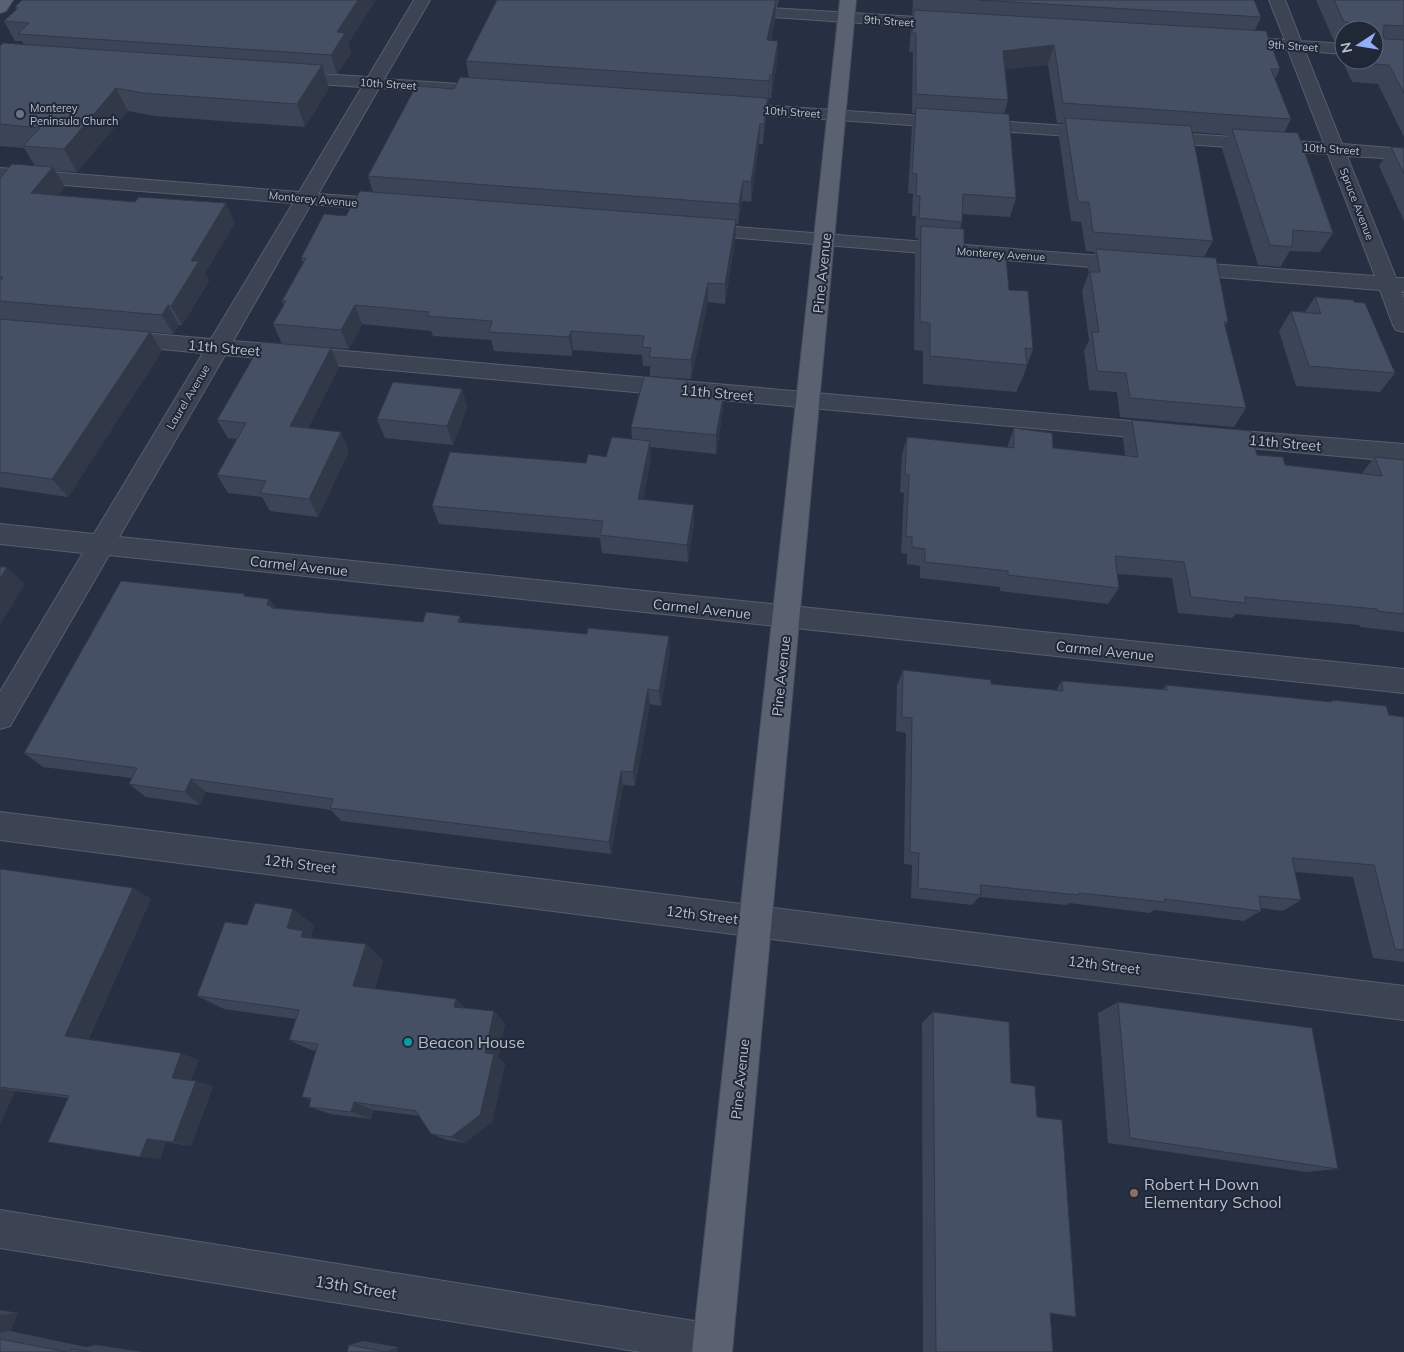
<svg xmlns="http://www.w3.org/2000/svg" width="1404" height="1352" font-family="Mulish,sans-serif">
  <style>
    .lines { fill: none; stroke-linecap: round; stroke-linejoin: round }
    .minor-casing { stroke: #575e6d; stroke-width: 2 }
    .major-casing { stroke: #454c5c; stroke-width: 2 }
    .minor { fill: #3c4353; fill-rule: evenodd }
    .major { fill: #5a6272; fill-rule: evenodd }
    .wall { fill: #3c4557 }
    .shaded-wall { fill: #313847 }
    .building { fill: #465065; stroke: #313847 }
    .worship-dot { fill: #6b7280; stroke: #202838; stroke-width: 2 }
    .culture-dot { fill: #0f9aa8; stroke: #202838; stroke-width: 2 }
    .education-dot { fill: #8d6e63; stroke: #202838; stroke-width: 2 }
    .labels { text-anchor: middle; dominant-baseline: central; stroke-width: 4; stroke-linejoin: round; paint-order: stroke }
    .far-street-label { font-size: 11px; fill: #b9becc; stroke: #202838 }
    .far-poi-label { font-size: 11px; fill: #b9becc; stroke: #202838; text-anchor: start }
    .street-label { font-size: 14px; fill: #b9becc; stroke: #202838 }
    .near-poi-label { font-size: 16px; fill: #b9becc; stroke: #202838; text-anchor: start }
    .near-street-label { font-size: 16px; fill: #b9becc; stroke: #202838 }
  </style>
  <rect width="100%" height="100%" fill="#273043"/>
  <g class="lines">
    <defs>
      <g id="minor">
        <path d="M 414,0 L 430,0 L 384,79 L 490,86 L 496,87 L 499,91 L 496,95 L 490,96 L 379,88 L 318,194 L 390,199 L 397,201 L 400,205 L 397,209 L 390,211 L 311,204 L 233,341 L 1164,424 L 1172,426 L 1176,432 L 1172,438 L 1164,440 L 225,355 L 119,537 L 1404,669 L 1404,693 L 109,555 L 10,726 L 0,729 L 0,692 L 83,553 L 0,544 L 0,524 L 94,534 L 203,353 L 119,345 L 111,343 L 108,338 L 111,333 L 119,331 L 211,339 L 293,203 L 0,180 L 0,168 L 299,192 L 362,87 L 288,82 L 282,81 L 280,77 L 282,73 L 288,72 L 368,77 Z"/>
        <path d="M 1269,0 L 1285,0 L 1301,41 L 1344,44 L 1344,54 L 1305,51 L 1342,144 L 1404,149 L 1404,159 L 1347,156 L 1396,278 L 1404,278 L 1404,292 L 1401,291 L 1404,298 L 1404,332 L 1396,330 L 1393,325 L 1380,290 L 1180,274 L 1173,273 L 1170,268 L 1173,263 L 1180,262 L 1375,276 L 1328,154 L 1156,142 L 1150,141 L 1147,137 L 1150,133 L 1156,132 L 1324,143 L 1288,50 L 1234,47 L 1228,45 L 1226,42 L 1228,39 L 1234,37 L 1285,40 Z"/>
        <path d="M 737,6 L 949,19 L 955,21 L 957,24 L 955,27 L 949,29 L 731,14 L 729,11 L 731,8 Z"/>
        <path d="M 730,103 L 1098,128 L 1104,129 L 1107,133 L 1104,137 L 1098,138 L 724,112 L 721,108 L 724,104 Z"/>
        <path d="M 699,224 L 1127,258 L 1134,260 L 1137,264 L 1134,268 L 1127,270 L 692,234 L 689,230 L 692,226 Z"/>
        <path d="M 1217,429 L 1404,444 L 1404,462 L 1217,445 L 1209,443 L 1205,437 L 1209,431 Z"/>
        <path d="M 0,812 L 1404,986 L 1404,1020 L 0,840 Z"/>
        <path d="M 0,1210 L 713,1324 L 727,1330 L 733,1344 L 729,1352 L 641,1352 L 0,1248 Z"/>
      </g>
      <g id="major">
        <path d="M 0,0 L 13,0 L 6,11 L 0,13 Z"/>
        <path d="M 840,0 L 856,0 L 732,1352 L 692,1352 Z"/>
      </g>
    </defs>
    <use href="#minor" class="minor-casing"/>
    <use href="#major" class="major-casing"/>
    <use href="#minor" class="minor"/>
    <use href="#major" class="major"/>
  </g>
  <g class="wall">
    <path d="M 22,0 L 376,0 L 348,43 L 351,53 L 337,74 L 324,73 L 329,88 L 305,127 L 154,116 L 128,111 L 77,172 L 55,171 L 65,187 L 58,196 L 235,223 L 205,273 L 209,281 L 182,325 L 179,325 L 173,334 L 129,330 L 150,332 L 162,351 L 68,497 L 0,487 L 0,178 L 35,166 L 24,148 L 0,146 L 0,46 L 24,45 L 22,41 L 15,41 L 4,21 L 16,10 L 15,7 Z"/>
    <path d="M 497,0 L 779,0 L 777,7 L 775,7 L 775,20 L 771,41 L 778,41 L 777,63 L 771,98 L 769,98 L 768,103 L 767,103 L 766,117 L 763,144 L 759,144 L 751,202 L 742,201 L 738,224 L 736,224 L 735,240 L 725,304 L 708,302 L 691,379 L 650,376 L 650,366 L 643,366 L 642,355 L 573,350 L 572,356 L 494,351 L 491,340 L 433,336 L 431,331 L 362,324 L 349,349 L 282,344 L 273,324 L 284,305 L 282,301 L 303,263 L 301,258 L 346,216 L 373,192 L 368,176 L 454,89 L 469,78 L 466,61 Z"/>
    <path d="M 913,0 L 1254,0 L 1261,17 L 1255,30 L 1280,69 L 1275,79 L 1291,119 L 1284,133 L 1333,233 L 1320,252 L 1290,251 L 1280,267 L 1258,265 L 1222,149 L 1229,135 L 1192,132 L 1213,241 L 1204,257 L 1228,322 L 1225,326 L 1246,408 L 1234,427 L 1120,417 L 1117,392 L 1089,390 L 1084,351 L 1089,340 L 1082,291 L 1089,273 L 1088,268 L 1095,252 L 1086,251 L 1081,222 L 1071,221 L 1059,137 L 1063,123 L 1057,123 L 1048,65 L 1005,69 L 1008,100 L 1004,114 L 1016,198 L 1010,217 L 962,214 L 962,222 L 960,229 L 964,253 L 1009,290 L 1033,349 L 1023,377 L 1016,392 L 923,384 L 923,351 L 914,350 L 915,254 L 918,238 L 915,238 L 916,216 L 912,216 L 913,194 L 908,193 L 912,127 L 915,113 L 912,113 L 913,52 L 909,52 L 911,29 L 913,15 L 912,15 Z"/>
    <path d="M 1316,0 L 1404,0 L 1404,137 L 1378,84 L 1352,82 L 1340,56 L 1344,48 L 1344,60 L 1374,60 L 1374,30 L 1344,30 L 1344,43 L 1334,41 Z"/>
    <path d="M 1391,147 L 1404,148 L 1404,221 L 1379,166 Z"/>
    <path d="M 1315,297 L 1354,302 L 1395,373 L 1380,392 L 1296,386 L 1279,331 L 1291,311 L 1305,312 Z"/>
    <path d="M 339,367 L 308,428 L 349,451 L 318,517 L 270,511 L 262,497 L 228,493 L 217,475 L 237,439 L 228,438 L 217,420 Z"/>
    <path d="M 687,380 L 687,395 L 723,398 L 722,417 L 716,454 L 650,447 L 651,459 L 643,500 L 694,523 L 688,562 L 602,553 L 600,538 L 439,524 L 432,506 L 606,457 L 632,439 L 631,427 Z"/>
    <path d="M 462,389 L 467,408 L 453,445 L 385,438 L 377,419 Z"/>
    <path d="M 1132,420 L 1257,455 L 1285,465 L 1361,474 L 1375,457 L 1404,460 L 1404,632 L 1360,627 L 1360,625 L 1236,614 L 1232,618 L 1178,613 L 1172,578 L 1117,574 L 1119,588 L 1108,604 L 1000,591 L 1000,587 L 920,578 L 920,566 L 907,564 L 907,554 L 901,553 L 904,493 L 900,492 L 902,455 L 907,437 L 1007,448 L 1014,428 L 1053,448 L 1125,456 L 1123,438 Z"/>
    <path d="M 247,597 L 269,599 L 276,608 L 423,622 L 463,622 L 670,652 L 661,706 L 650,704 L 635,786 L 623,785 L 611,854 L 341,821 L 331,810 L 206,792 L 200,805 L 146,797 L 129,784 L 132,778 L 43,767 L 24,753 Z"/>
    <path d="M 903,670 L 991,684 L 1056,690 L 1062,681 L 1162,690 L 1166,685 L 1330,702 L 1332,700 L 1389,715 L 1404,717 L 1404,962 L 1373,958 L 1353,877 L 1295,872 L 1301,900 L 1283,911 L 1261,908 L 1261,911 L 1244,921 L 1154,910 L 1150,913 L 1069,903 L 1067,905 L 979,897 L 972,905 L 911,898 L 912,865 L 904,864 L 906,733 L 896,731 L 897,685 Z"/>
    <path d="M 0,869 L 133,888 L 151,899 L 88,1040 L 199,1060 L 191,1080 L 213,1086 L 191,1146 L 166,1142 L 160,1159 L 68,1098 L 15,1091 L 0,1124 Z"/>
    <path d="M 247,925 L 314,925 L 311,936 L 314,938 L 366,944 L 383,960 L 375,989 L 456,999 L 465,1008 L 494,1011 L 505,1024 L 498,1057 L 505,1064 L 492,1122 L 465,1143 L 447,1140 L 431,1134 L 420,1116 L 373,1110 L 371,1119 L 331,1114 L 309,1107 L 311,1100 L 302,1097 L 316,1051 L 311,1050 L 289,1040 L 296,1019 L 224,1009 L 197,996 Z"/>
    <path d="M 1118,1002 L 1338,1169 L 1306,1172 L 1108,1143 L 1098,1013 Z"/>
    <path d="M 933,1012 L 1011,1083 L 1037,1117 L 1053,1352 L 923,1352 L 922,1023 Z"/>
    <path d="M 0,1310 L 18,1313 L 10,1331 L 86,1347 L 96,1345 L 142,1352 L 0,1352 Z"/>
    <path d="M 363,1341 L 398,1347 L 397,1352 L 347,1352 L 349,1345 Z"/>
  </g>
  <g class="shaded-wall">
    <path d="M 358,0 L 376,0 L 348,43 L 351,53 L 337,74 L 331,55 L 337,32 Z"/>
    <path d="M 776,0 L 775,20 L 766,63 L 767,40 Z"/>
    <path d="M 778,41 L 777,63 L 771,98 L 772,75 Z"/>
    <path d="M 1054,45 L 1048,65 L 999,70 L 1003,51 Z"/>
    <path d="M 322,65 L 329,88 L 305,127 L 297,104 Z"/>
    <path d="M 770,75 L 769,98 L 768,103 L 769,81 Z"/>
    <path d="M 116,88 L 128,111 L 77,172 L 64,149 Z"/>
    <path d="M 767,98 L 766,117 L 763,144 L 764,124 Z"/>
    <path d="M 760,124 L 759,144 L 751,202 L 751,182 Z"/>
    <path d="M 53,167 L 65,187 L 44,213 L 31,193 Z"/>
    <path d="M 743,181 L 742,201 L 738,224 L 739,204 Z"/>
    <path d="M 226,203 L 235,223 L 205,273 L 209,281 L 182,325 L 171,306 L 191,261 Z"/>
    <path d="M 736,220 L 735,240 L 725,304 L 725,284 Z"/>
    <path d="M 708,283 L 708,302 L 691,379 L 691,360 Z"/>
    <path d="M 168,305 L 179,325 L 173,334 L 162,315 Z"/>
    <path d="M 355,305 L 362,324 L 349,349 L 341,330 Z"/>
    <path d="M 571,331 L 573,350 L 572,356 L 569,337 Z"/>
    <path d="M 150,332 L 162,351 L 68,497 L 52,479 Z"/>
    <path d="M 331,348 L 339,367 L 299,445 L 290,426 Z"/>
    <path d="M 687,380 L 687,399 L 684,394 Z"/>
    <path d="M 462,389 L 467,408 L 453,445 L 447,426 Z"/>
    <path d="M 723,398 L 722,417 L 716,454 L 716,435 Z"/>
    <path d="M 341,432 L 349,451 L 318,517 L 309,499 Z"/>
    <path d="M 650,441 L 651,459 L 640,517 L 638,499 Z"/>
    <path d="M 694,505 L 694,523 L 688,562 L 687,545 Z"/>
    <path d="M 7,567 L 25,584 L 0,625 L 0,579 Z"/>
    <path d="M 269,599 L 280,615 L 267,605 Z"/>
    <path d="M 460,616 L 466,632 L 458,622 Z"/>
    <path d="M 669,636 L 670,652 L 661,706 L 659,691 Z"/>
    <path d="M 648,689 L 650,704 L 635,786 L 633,772 Z"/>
    <path d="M 621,771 L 623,785 L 611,854 L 609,842 Z"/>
    <path d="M 191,779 L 206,792 L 200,805 L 185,792 Z"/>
    <path d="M 133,888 L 151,899 L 86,1043 L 65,1036 Z"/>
    <path d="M 293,909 L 314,925 L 311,936 L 324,946 L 322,952 L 287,928 Z"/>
    <path d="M 366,944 L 383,960 L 372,1000 L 353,986 Z"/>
    <path d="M 456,999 L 469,1012 L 454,1007 Z"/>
    <path d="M 494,1011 L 505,1024 L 498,1057 L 505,1064 L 492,1122 L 465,1143 L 451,1137 L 485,1053 Z"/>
    <path d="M 181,1053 L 199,1060 L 190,1083 L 172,1078 Z"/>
    <path d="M 196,1081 L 213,1086 L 191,1146 L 173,1142 Z"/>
    <path d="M 0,1088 L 15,1091 L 0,1124 Z"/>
    <path d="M 354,1102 L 373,1110 L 371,1119 L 351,1112 Z"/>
    <path d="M 147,1139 L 166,1142 L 160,1159 L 140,1157 Z"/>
    <path d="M 18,1313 L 10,1331 L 0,1333 L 0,1315 Z"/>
    <path d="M 398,1347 L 397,1352 L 386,1352 Z"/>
  </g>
  <g class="building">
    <path d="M 22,0 L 358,0 L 337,32 L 345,33 L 331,55 L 18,34 L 29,23 L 4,21 L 18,8 L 15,7 Z"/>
    <path d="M 497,0 L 776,0 L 767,40 L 778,41 L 772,75 L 770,75 L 769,81 L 466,61 Z"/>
    <path d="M 978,0 L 1254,0 L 1261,17 Z"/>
    <path d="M 1334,0 L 1404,0 L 1404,26 L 1384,25 L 1383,37 L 1385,39 L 1404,40 L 1404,93 L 1389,65 L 1363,63 L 1361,60 L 1374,60 L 1374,30 L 1356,30 L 1356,23 L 1344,22 Z"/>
    <path d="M 914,10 L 1266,31 L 1280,69 L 1271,69 L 1291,119 L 1063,103 L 1054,45 L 1003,51 L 1008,100 L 916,94 L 916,33 L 912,33 Z"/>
    <path d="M 3,43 L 322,65 L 297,104 L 143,93 L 116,88 L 64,149 L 23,146 L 40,128 L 0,124 L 0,46 Z"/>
    <path d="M 460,77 L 767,98 L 764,124 L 760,124 L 751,182 L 743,181 L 739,204 L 368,176 L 416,86 L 454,89 Z"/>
    <path d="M 916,108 L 1009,114 L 1016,198 L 963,194 L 962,222 L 919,218 L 920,196 L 916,196 L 917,174 L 912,173 Z"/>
    <path d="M 1065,118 L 1191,126 L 1213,241 L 1093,232 L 1089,202 L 1078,202 Z"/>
    <path d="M 1232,129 L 1298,133 L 1333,233 L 1293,230 L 1292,247 L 1270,245 Z"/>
    <path d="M 1391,147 L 1404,148 L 1404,174 Z"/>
    <path d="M 12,164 L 53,167 L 31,193 L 135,202 L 139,197 L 226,203 L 191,261 L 199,261 L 171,306 L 168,305 L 162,315 L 0,301 L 0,281 L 3,277 L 0,277 L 0,178 Z"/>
    <path d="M 360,191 L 736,220 L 725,284 L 708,283 L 691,360 L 649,357 L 651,348 L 642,347 L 644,336 L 571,331 L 569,337 L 489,332 L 492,321 L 427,316 L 429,312 L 355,305 L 341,330 L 273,324 L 286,301 L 282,301 L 306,258 L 301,258 L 324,214 L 346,216 Z"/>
    <path d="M 921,226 L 964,229 L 964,253 L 1006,257 L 1009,290 L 1028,291 L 1033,349 L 1025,348 L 1027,365 L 930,356 L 930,323 L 920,322 Z"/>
    <path d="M 1096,249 L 1216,258 L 1228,322 L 1224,322 L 1246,408 L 1130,398 L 1126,373 L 1097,371 L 1092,332 L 1099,332 L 1090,272 L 1100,272 Z"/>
    <path d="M 1315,297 L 1353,300 L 1354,302 L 1365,303 L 1395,373 L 1309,366 L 1291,311 L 1321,314 Z"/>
    <path d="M 0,319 L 150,332 L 52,479 L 0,472 Z"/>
    <path d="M 262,342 L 331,348 L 290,426 L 341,432 L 309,499 L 260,493 L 266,481 L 217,475 L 246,423 L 217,420 Z"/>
    <path d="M 644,376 L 687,380 L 684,394 L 723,398 L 716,435 L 631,427 Z"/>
    <path d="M 393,382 L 462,389 L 447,426 L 377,419 Z"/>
    <path d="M 1132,420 L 1251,431 L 1257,455 L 1283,457 L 1285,465 L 1382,476 L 1375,457 L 1404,460 L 1404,614 L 1377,611 L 1377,609 L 1245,597 L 1246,603 L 1191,597 L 1184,562 L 1115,556 L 1119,588 L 1008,575 L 1008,571 L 925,562 L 925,549 L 912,547 L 912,537 L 906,536 L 909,475 L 905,475 L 907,437 L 1014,448 L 1014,428 L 1052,433 L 1053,448 L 1138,457 Z"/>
    <path d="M 612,437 L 650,441 L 638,499 L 694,505 L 687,545 L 600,535 L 603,521 L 432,506 L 450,452 L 586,463 L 588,454 L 606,457 Z"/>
    <path d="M 0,567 L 7,567 L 0,579 Z"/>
    <path d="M 121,581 L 245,594 L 244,596 L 269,599 L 267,605 L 272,606 L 271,608 L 423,622 L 426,612 L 460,616 L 458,622 L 587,634 L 588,628 L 669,636 L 659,691 L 648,689 L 633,772 L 621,771 L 609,842 L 330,808 L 333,799 L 191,779 L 185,792 L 129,784 L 137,768 L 24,753 Z"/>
    <path d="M 903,670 L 991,680 L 991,684 L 1063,691 L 1062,681 L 1167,690 L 1166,685 L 1332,702 L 1332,700 L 1386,706 L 1389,715 L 1404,717 L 1404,950 L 1395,949 L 1374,865 L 1292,858 L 1301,900 L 1259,896 L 1261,911 L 1164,899 L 1165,902 L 1079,893 L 1079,895 L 980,885 L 981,895 L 918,888 L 919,853 L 910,852 L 912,718 L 902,717 Z"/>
    <path d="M 0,869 L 133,888 L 65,1036 L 181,1053 L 172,1078 L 196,1081 L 173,1142 L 147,1139 L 140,1157 L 48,1142 L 69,1096 L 0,1087 Z"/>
    <path d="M 255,903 L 293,909 L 287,928 L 303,931 L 301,937 L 366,944 L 353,986 L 456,999 L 454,1007 L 494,1011 L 485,1053 L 494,1054 L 480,1115 L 451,1137 L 431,1134 L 416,1111 L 354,1102 L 351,1112 L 309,1107 L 311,1098 L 302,1097 L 318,1044 L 289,1040 L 299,1010 L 197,996 L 225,922 L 247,925 Z"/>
    <path d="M 1118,1002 L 1312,1028 L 1338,1169 L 1130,1138 Z"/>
    <path d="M 933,1012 L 1009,1022 L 1011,1083 L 1035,1086 L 1037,1117 L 1062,1120 L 1076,1317 L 1050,1313 L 1053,1352 L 936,1352 Z"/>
    <path d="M 0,1339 L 67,1352 L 0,1352 Z"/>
    <path d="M 349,1345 L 386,1352 L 347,1352 Z"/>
    <path d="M 71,1349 L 90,1352 L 70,1352 Z"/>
  </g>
  <circle class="worship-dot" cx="20" cy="114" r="5"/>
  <circle class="culture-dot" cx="408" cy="1042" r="5"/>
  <circle class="education-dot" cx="1134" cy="1193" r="5"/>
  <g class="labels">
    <g class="far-street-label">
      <text transform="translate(889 21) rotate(4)">9th Street</text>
      <text transform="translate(1293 46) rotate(4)">9th Street</text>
      <text transform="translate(388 84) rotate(4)">10th Street</text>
      <text transform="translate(792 112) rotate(4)">10th Street</text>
      <text transform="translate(1331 149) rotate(4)">10th Street</text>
      <text transform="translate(313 199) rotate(5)">Monterey Avenue</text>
      <text transform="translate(1357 204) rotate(69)">Spruce Avenue</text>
      <text transform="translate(1001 254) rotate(4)">Monterey Avenue</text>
      <text transform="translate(188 397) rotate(-59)">Laurel Avenue</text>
    </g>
    <g class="far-poi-label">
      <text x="30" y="108">Monterey<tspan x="30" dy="13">Peninsula Church</tspan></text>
    </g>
    <g class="street-label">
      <text transform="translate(822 273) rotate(-84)">Pine Avenue</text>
      <text transform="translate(224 348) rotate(5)">11th Street</text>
      <text transform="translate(717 393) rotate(5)">11th Street</text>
      <text transform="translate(1285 443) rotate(5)">11th Street</text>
      <text transform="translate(299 566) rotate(6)">Carmel Avenue</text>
      <text transform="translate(702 609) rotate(6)">Carmel Avenue</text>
      <text transform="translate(1105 651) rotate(6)">Carmel Avenue</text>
      <text transform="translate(781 676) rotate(-84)">Pine Avenue</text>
      <text transform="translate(300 864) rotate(7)">12th Street</text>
      <text transform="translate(702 915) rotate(7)">12th Street</text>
      <text transform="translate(1104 965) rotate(7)">12th Street</text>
      <text transform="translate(740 1079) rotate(-84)">Pine Avenue</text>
    </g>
    <g class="near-poi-label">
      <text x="418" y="1042">Beacon House</text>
      <text x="1144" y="1184">Robert H Down<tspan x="1144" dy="18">Elementary School</tspan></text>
    </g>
    <g class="near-street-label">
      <text transform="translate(356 1287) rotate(9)">13th Street</text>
    </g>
  </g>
  <g transform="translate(1359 45) rotate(258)"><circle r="24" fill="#202838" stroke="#5d6473"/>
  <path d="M0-4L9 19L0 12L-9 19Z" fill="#92aff8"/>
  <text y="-8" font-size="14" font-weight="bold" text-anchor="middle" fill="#b9becc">N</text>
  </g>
</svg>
